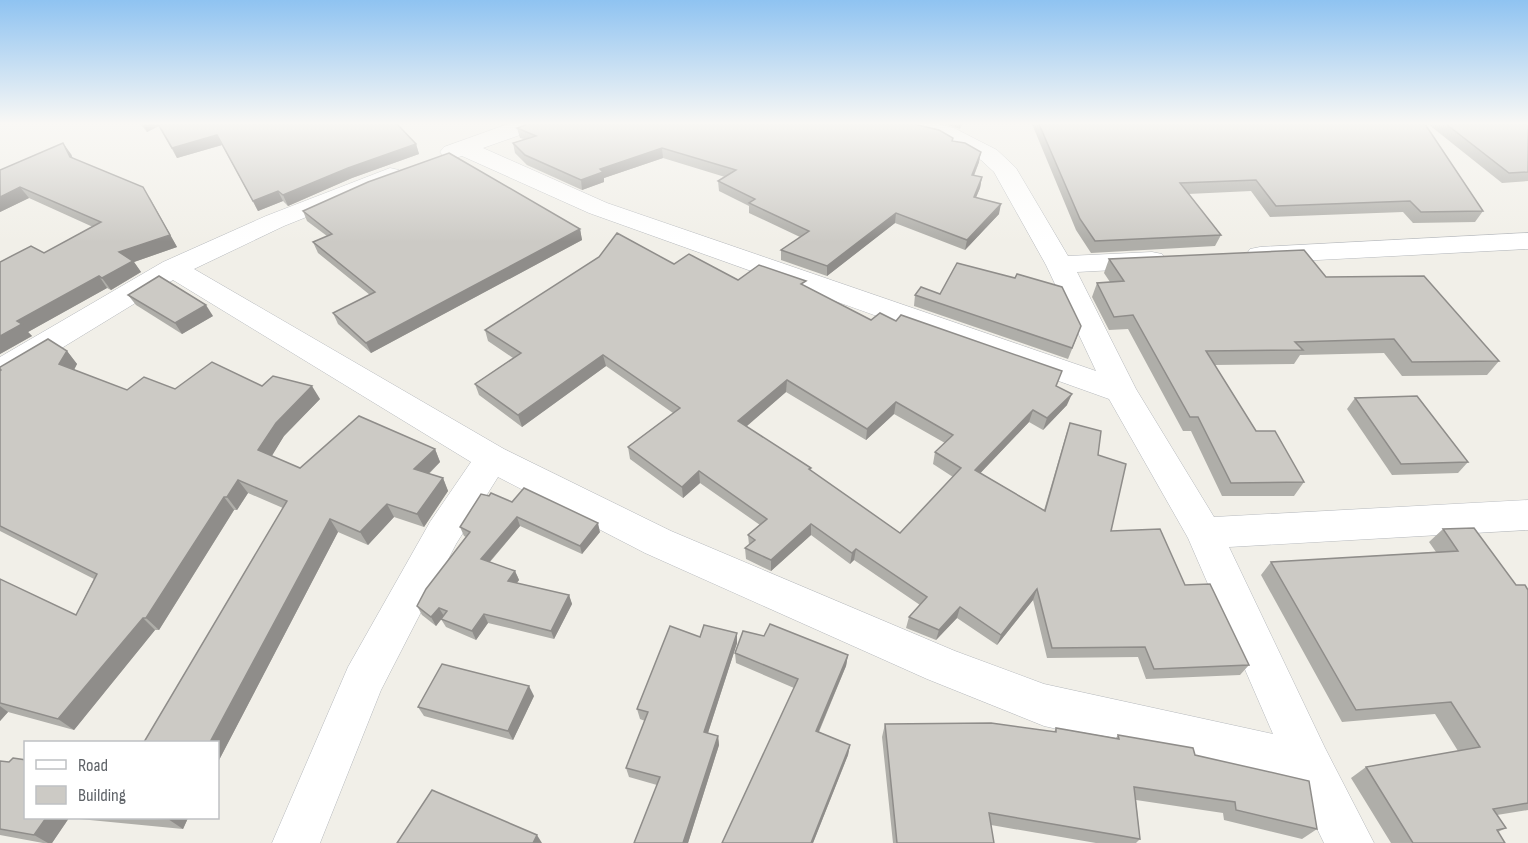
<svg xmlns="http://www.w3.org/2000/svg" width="1528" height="843" font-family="'Sofia Sans Condensed',sans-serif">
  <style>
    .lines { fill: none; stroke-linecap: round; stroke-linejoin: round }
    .minor-casing { stroke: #b5b8bc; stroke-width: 1 }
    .minor { fill: #fff; fill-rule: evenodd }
    .wall { fill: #afaea9; fill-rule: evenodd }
    .shaded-wall { fill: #8f8d8a }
    .building { fill: #cccac5; stroke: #8f8d8a; stroke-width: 1.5; fill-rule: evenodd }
  </style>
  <rect width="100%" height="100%" fill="#f1efe8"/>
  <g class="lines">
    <defs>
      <g id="minor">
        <path d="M 508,124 L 540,124 L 537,129 L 483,148 L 607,203 L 1096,371 L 1046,265 L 994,172 L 981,160 L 938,138 L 904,129 L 901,124 L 938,124 L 954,128 L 997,150 L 1016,168 L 1068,256 L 1152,252 L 1162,254 L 1166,260 L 1162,266 L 1152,268 L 1077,272 L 1136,389 L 1214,517 L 1528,500 L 1528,530 L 1229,547 L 1325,748 L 1374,843 L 1324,843 L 1295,783 L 1044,726 L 927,679 L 645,553 L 498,477 L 456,544 L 381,690 L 320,843 L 272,843 L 348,667 L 430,522 L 471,462 L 173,280 L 11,379 L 0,382 L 0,357 L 163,262 L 266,216 L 390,168 L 399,170 L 402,175 L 399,180 L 284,226 L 194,269 L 504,449 L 671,531 L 955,651 L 1044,684 L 1273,734 L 1188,538 L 1109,399 L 589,213 L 462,156 L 452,159 L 444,157 L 440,152 L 444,147 Z"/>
        <path d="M 1528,233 L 1528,249 L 1260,263 L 1250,261 L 1246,255 L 1250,249 L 1260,247 Z"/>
      </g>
    </defs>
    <use href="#minor" class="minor-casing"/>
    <use href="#minor" class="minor"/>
  </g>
  <g class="wall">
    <path d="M 140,124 L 397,124 L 416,144 L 419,154 L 352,178 L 288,206 L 283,201 L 258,211 L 222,145 L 177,158 L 159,126 L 147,132 Z"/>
    <path d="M 945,124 L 962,124 L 960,129 Z"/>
    <path d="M 1032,124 L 1425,124 L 1483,211 L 1475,222 L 1413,223 L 1403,212 L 1270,217 L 1251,191 L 1188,194 L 1221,235 L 1215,246 L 1091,253 L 1076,230 Z"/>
    <path d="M 1428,124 L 1528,124 L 1528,181 L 1502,183 Z"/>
    <path d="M 517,128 L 953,141 L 979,162 L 974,176 L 982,177 L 980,188 L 976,197 L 999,214 L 965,250 L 895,223 L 827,276 L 781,260 L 781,250 L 800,237 L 749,213 L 749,206 L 719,191 L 718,181 L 725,177 L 663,158 L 604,178 L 604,182 L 582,190 L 527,165 L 515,153 L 513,143 L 524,139 L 520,138 Z"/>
    <path d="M 71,154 L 73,159 L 150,198 L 177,247 L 134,262 L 141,272 L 111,290 L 107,288 L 28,332 L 32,336 L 0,354 L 0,262 L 44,253 L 93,227 L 29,198 L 0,212 L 0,170 Z"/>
    <path d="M 303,211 L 580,229 L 582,240 L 371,353 L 338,324 L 333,313 L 370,295 L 318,253 L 313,242 L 327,236 L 307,221 Z"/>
    <path d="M 1109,259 L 1326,277 L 1499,361 L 1487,375 L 1402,376 L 1384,353 L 1300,355 L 1294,364 L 1214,365 L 1256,431 L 1304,482 L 1294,496 L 1222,496 L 1191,431 L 1183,431 L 1128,329 L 1109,330 L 1092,297 L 1097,283 L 1110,282 L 1104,273 Z"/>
    <path d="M 674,264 L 738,280 L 805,286 L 871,320 L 896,321 L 1057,386 L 1067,405 L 1043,430 L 1029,422 L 980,473 L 1044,510 L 1066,435 L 1070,423 L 1098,455 L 1111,531 L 1185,585 L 1249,665 L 1240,675 L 1146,679 L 1138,657 L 1047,658 L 1033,600 L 997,645 L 957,618 L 936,640 L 906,628 L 909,617 L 920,605 L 854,560 L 850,564 L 811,535 L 771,571 L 746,559 L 745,548 L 749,545 L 748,535 L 760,525 L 700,483 L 683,498 L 630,459 L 628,447 L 673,413 L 606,366 L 522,427 L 479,395 L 475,384 L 513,358 L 488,341 L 485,330 ZM 786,392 L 866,440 L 894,414 L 945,443 L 935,452 L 933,464 L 953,477 L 900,533 L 746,426 Z"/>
    <path d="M 128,295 L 213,316 L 182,334 L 136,305 Z"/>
    <path d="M 915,295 L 1077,337 L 1068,359 L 914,306 Z"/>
    <path d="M 67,351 L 77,364 L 74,370 L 127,390 L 262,386 L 320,399 L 284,436 L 271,456 L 300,468 L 435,449 L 440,462 L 429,474 L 443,478 L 448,491 L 424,527 L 394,517 L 368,545 L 338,532 L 218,762 L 218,742 L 283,508 L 248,493 L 237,510 L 234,510 L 159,630 L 155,630 L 74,730 L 8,712 L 0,721 L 0,579 L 76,615 L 94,579 L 0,531 L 0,367 Z"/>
    <path d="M 1355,398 L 1468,462 L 1458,473 L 1392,475 L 1347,409 Z"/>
    <path d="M 512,502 L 600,532 L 582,554 L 520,526 L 490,562 L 515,571 L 519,580 L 517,583 L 569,595 L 572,604 L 554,639 L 488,623 L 476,640 L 446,627 L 441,619 L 436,626 L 422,615 L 417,606 L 466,537 L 464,536 L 460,527 Z"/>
    <path d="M 1443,529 L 1516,585 L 1528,590 L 1528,810 L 1497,815 L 1506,828 L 1498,832 L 1505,843 L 1391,843 L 1351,778 L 1366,767 L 1458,751 L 1435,714 L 1342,722 L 1261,575 L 1271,562 L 1436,552 L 1429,542 Z"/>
    <path d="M 737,633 L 737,643 L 708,733 L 718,736 L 719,745 L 688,843 L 634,843 L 657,785 L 629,777 L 626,768 L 645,721 L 640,719 L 637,709 L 700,637 Z"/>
    <path d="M 735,653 L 848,655 L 846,666 L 819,732 L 850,745 L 848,755 L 813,843 L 794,688 L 736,663 Z"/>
    <path d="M 534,696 L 513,740 L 424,716 L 418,707 Z"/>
    <path d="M 885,724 L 1054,732 L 1056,728 L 1116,738 L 1118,735 L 1195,755 L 1317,829 L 1302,839 L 1224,820 L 1223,813 L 1136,800 L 1140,839 L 1136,843 L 1096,843 L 991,825 L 994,843 L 893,843 L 882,737 Z"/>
    <path d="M 0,761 L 26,818 L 188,818 L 183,829 L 69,818 L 52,843 L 43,843 L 0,835 Z"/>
  </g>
  <g class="shaded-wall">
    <path d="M 143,124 L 158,124 L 159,126 L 147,132 Z"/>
    <path d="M 217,135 L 222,145 L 177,158 L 172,148 Z"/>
    <path d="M 63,143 L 71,154 L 77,169 L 70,157 Z"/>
    <path d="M 416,144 L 419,154 L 352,178 L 288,206 L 283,195 L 348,168 Z"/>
    <path d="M 662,148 L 663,158 L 604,178 L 604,182 L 582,190 L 581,180 L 600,169 Z"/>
    <path d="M 981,152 L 979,162 L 970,185 L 972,175 Z"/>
    <path d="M 982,177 L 980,188 L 972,207 L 974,197 Z"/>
    <path d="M 20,187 L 29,198 L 0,212 L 0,197 Z"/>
    <path d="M 143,187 L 177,247 L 134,262 L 141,272 L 111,290 L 102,278 L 119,252 Z"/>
    <path d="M 278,191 L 283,201 L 258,211 L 253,201 Z"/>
    <path d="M 1001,204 L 999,214 L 965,250 L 967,240 Z"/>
    <path d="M 896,213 L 895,223 L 827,276 L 827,266 Z"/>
    <path d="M 580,229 L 582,240 L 371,353 L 366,343 Z"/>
    <path d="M 99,276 L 107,288 L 28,332 L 32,336 L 0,354 L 0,336 L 17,321 Z"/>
    <path d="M 206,305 L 213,316 L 182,334 L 175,323 Z"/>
    <path d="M 67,351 L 77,364 L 70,377 L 59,364 Z"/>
    <path d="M 603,355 L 606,366 L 522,427 L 518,415 Z"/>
    <path d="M 787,380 L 786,392 L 739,433 L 738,421 Z"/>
    <path d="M 312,386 L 320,399 L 284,436 L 267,464 L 258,450 L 276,423 Z"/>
    <path d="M 1072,394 L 1067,405 L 1043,430 L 1047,418 Z"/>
    <path d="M 896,402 L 894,414 L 866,440 L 867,429 Z"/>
    <path d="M 1033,410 L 1029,422 L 972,482 L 975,470 Z"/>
    <path d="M 435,449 L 440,462 L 420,482 L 414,469 Z"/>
    <path d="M 699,471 L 700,483 L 683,498 L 682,487 Z"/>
    <path d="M 443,478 L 448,491 L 424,527 L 417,514 Z"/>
    <path d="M 238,480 L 248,493 L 237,510 L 227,497 Z"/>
    <path d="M 224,497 L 234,510 L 159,630 L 146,618 Z"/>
    <path d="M 387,504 L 394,517 L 368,545 L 360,532 Z"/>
    <path d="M 517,517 L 520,526 L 485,567 L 481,559 Z"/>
    <path d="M 330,519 L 338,532 L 218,762 L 218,742 L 210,742 Z"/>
    <path d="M 598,523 L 600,532 L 582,554 L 580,546 Z"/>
    <path d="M 811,524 L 811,535 L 771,571 L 771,560 Z"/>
    <path d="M 856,549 L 854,560 L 850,564 L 852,553 Z"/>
    <path d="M 515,571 L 519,580 L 512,589 L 508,581 Z"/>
    <path d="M 1037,589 L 1033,600 L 997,645 L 1001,635 Z"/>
    <path d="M 569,595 L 572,604 L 554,639 L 551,631 Z"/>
    <path d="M 960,607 L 957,618 L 936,640 L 939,630 Z"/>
    <path d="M 439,608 L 444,616 L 436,626 L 431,617 Z"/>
    <path d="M 484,614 L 488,623 L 476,640 L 472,631 Z"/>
    <path d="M 143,618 L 155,630 L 74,730 L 58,719 Z"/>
    <path d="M 737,633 L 737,643 L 705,742 L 704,732 Z"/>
    <path d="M 848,655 L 846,666 L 815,740 L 816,731 Z"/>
    <path d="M 529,686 L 534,696 L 513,740 L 508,731 Z"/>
    <path d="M 0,706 L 8,712 L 0,721 Z"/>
    <path d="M 718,736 L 719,745 L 688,843 L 683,843 Z"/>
    <path d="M 850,745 L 848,755 L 813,843 L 811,843 Z"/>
    <path d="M 46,818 L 69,818 L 52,843 L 48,843 L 34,835 Z"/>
    <path d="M 169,818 L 188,818 L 183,829 L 168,819 Z"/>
    <path d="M 537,835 L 542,843 L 533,843 Z"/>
  </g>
  <g class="building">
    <path d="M 158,124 L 397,124 L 416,144 L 348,168 L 283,195 L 278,191 L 253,201 L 217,135 L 172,148 Z"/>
    <path d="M 528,124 L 914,124 L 939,130 L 953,138 L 952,141 L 965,143 L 981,152 L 972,175 L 982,177 L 974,197 L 1001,204 L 967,240 L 896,213 L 827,266 L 781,250 L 809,231 L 749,203 L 755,199 L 718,181 L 736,170 L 662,148 L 600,169 L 603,172 L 581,180 L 525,155 L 513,143 L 536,136 L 517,128 Z"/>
    <path d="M 1039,124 L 1425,124 L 1483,211 L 1421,212 L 1410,201 L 1276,206 L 1256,180 L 1180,183 L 1221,235 L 1095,241 L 1080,219 Z"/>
    <path d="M 1446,124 L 1528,124 L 1528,172 L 1509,173 Z"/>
    <path d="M 63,143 L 70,157 L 143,187 L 170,235 L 119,252 L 133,261 L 102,278 L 99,276 L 17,321 L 22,324 L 0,336 L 0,262 L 31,246 L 44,253 L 101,222 L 20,187 L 0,197 L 0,170 Z"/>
    <path d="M 449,153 L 580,229 L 366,343 L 333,313 L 375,292 L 313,242 L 332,234 L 303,211 L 368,182 Z"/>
    <path d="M 617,233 L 674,264 L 689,254 L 738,280 L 759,265 L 806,281 L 801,284 L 871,320 L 880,313 L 896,321 L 901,315 L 1062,371 L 1056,386 L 1072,394 L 1047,418 L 1033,410 L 975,470 L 1045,511 L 1070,423 L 1101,431 L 1098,455 L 1126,464 L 1111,531 L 1160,529 L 1185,585 L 1210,584 L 1249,665 L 1154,669 L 1145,647 L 1052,648 L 1037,589 L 1001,635 L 960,607 L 939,630 L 909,617 L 927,597 L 856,549 L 852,553 L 811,524 L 771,560 L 745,548 L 755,540 L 748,535 L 767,519 L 699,471 L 682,487 L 628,447 L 680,408 L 603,355 L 518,415 L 475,384 L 521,353 L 485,330 L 599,257 ZM 787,380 L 867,429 L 896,402 L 953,435 L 935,452 L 961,468 L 900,533 L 809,469 L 811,468 L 738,421 Z"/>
    <path d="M 1304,250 L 1326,277 L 1424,276 L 1499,361 L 1412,362 L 1394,339 L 1295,342 L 1303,350 L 1206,351 L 1256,431 L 1275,431 L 1304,482 L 1231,483 L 1198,417 L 1190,417 L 1133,315 L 1114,317 L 1097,283 L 1124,281 L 1109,259 Z"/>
    <path d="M 957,263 L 1015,278 L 1017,274 L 1062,287 L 1081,326 L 1072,348 L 915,295 L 921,287 L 940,294 Z"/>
    <path d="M 159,276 L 206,305 L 175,323 L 128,295 Z"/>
    <path d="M 48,339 L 67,351 L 59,364 L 127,390 L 144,377 L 175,389 L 212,362 L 262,386 L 273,376 L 312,386 L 276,423 L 258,450 L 300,468 L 359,416 L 435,449 L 414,469 L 443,478 L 417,514 L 387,504 L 360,532 L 330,519 L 210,742 L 144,742 L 287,501 L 238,480 L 227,497 L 224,497 L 146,618 L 143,618 L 58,719 L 0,703 L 0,579 L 76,615 L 97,574 L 0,526 L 0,371 L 1,370 L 0,369 L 0,367 Z"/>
    <path d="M 1417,396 L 1468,462 L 1401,464 L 1355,398 Z"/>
    <path d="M 524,488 L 598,523 L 580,546 L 517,517 L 481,559 L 515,571 L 508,581 L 569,595 L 551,631 L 484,614 L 472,631 L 441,619 L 447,611 L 439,608 L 431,617 L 417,606 L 426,589 L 470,532 L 460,527 L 481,494 L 489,496 L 491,493 L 512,502 Z"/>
    <path d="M 1474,528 L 1516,585 L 1525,585 L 1528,590 L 1528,803 L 1493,809 L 1506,828 L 1497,830 L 1505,843 L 1413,843 L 1366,767 L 1480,747 L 1451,702 L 1356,710 L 1271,562 L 1458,551 L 1443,529 Z"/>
    <path d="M 770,624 L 848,655 L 816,731 L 850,745 L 811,843 L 722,843 L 798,679 L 735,653 L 743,631 L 764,636 Z"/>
    <path d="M 704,625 L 737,633 L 704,732 L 718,736 L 683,843 L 634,843 L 660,777 L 626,768 L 648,712 L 637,709 L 670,626 L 700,637 Z"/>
    <path d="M 442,664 L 529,686 L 508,731 L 418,707 Z"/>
    <path d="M 991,723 L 1056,732 L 1056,728 L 1119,739 L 1118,735 L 1193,748 L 1195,755 L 1309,781 L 1317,829 L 1236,810 L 1235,802 L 1134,787 L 1140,839 L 989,813 L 994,843 L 897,843 L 885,724 Z"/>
    <path d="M 13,758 L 26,760 L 26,818 L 46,818 L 34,835 L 0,829 L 0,761 L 9,762 Z"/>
    <path d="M 432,790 L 537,835 L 533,843 L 397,843 Z"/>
    <path d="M 150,818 L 169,818 L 168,819 Z"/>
  </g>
  <linearGradient id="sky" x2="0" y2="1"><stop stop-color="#8fc3f1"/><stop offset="0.51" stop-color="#f9f8f5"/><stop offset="1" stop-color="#f9f8f5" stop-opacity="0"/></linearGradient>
  <rect width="1528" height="242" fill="url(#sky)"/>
  <rect x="24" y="741" width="195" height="78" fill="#ffffff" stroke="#bfc1c3" stroke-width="1.5"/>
  <rect x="36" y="760" width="30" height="9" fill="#ffffff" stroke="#bfc1c3" stroke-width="1.5"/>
  <text x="78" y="771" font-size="18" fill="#5f6368">Road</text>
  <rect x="36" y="786" width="30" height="18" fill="#cccac5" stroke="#bfc1c3" stroke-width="1.5"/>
  <text x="78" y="801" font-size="18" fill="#5f6368">Building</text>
</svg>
